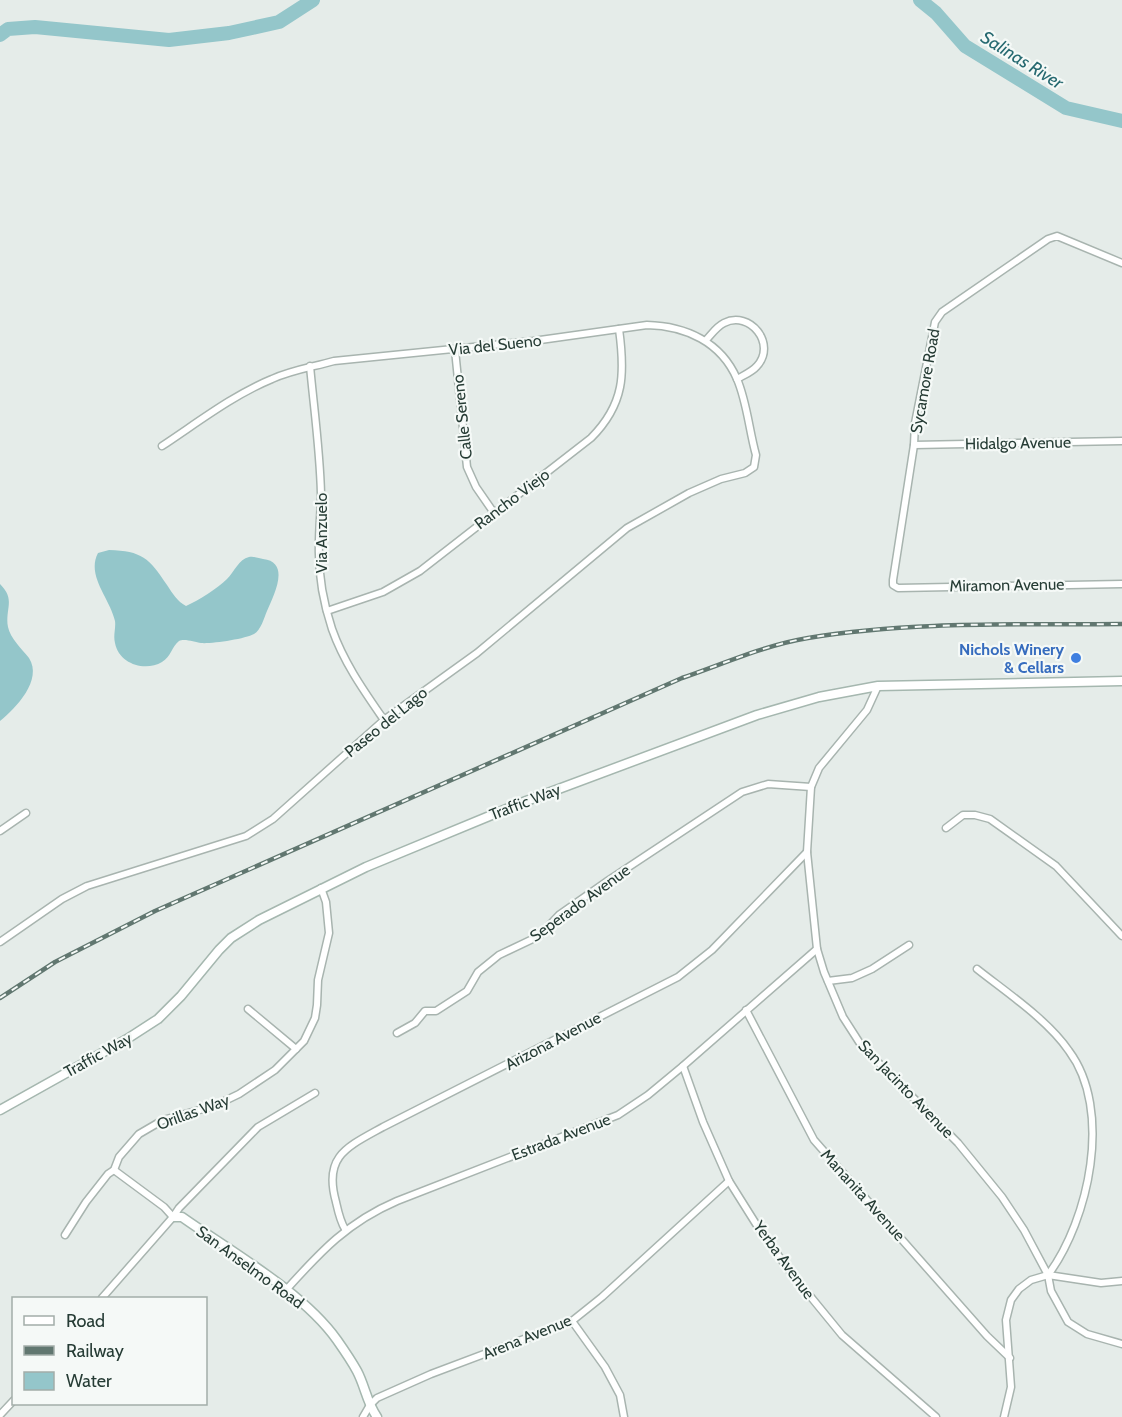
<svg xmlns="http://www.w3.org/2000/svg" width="1122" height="1417" font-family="Cabin,sans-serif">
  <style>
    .water { fill: #94c6ca }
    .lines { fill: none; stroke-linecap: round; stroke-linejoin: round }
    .river { stroke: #94c6ca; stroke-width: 14 }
    .street-casing { stroke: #a8b4af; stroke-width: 9 }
    .secondary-casing { stroke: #a5b7af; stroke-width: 11 }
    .street { stroke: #fff; stroke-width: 6 }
    .secondary { stroke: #fff; stroke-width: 8 }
    .rail-casing { stroke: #617770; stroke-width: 4.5 }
    .rail { stroke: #f5f9f7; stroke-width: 2; stroke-dasharray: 7; stroke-linecap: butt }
    .shop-dot { fill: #3f7fe0; stroke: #f5f9f7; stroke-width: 2 }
    .labels { text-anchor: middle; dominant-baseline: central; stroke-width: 4.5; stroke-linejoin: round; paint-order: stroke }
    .street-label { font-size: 16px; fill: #263c35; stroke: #f5f9f7 }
    .shop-label { font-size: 16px; font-weight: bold; fill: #366cbe; stroke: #f5f9f7; text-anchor: end }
    .water-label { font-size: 18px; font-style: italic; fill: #276a71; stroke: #f5f9f7 }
  </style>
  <rect width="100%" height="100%" fill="#e5ece9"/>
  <g class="water">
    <path d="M 109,550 C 142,551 149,558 167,585 C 173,594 177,601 186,606 C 199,600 217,589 227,579 C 234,572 239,559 249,557 C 253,556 259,558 263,559 C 291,562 274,595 267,611 C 264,618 261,630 254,634 C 245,639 211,644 201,643 C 195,642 184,638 179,641 C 172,646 171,657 162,662 C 145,672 119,664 115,643 C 113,636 116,628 115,621 C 110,598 86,576 98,553 Z"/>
    <path d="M 0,584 C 16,600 5,608 8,627 C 10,638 22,649 29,658 C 43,680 16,708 0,721 Z"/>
  </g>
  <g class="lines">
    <g class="river">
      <path d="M 920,0 L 936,13 L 965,46 L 1066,108 L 1122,121"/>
      <path d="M 0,35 L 8,29 L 35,27 L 169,40 L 229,33 L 279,22 L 313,0"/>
    </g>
    <defs>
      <g id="street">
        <path d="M 1122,263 L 1057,236 L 1048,239 L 942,312 L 935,322 L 915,423 L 914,445 L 893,580 L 893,585 L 898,588 L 1122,584"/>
        <path d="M 706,340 C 712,334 716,327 724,323 C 750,310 777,344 757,366 C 752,372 744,375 737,379"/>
        <path d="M 455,350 L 467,467 L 476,487 L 494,513"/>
        <path d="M 310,366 C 314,409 320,451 321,494 C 321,510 319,527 319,544 C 318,573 323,602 332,629 C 344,663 364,691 384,720"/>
        <path d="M 914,445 L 1122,441"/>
        <path d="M 327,611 L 383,592 L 420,571 L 591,438 C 625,404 625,373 619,329"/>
        <path d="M 878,686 L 867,710 L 819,768 L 811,787 L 807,852 L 817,949 L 824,972 L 843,1017 L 861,1045 L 958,1143 L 1002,1197 L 1024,1230 L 1048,1275 L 1051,1291 L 1068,1322 L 1087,1334 L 1122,1344"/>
        <path d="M 946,828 L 963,815 L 975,815 L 990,819 L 1056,866 L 1122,936"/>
        <path d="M 0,831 L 26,813"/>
        <path d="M 0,942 L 62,899 L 87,886 L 246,836 L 273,819 L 384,720 L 477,653 L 627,528 L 689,493 L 721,479 L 745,473 L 754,467 L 756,455 C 749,430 747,402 737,379 C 721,342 686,326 647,325 L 533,341 L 334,361 C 313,367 292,370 272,379 C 233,395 197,423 162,446"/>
        <path d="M 977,969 C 1006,992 1048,1020 1069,1051 C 1113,1110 1089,1220 1048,1275"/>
        <path d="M 828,981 L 852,978 L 872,969 L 909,945"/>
        <path d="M 248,1009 L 296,1049"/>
        <path d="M 746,1010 L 814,1140 L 987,1336 L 1010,1358"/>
        <path d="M 397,1033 L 415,1023 L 425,1011 L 436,1011 L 467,991 L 478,972 L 499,955 L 539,936 L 559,915 L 609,880 L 742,792 L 768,784 L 811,787"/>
        <path d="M 683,1066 L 703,1122 L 729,1181 L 756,1224 L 788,1269 L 842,1335 L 936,1417"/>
        <path d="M 114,1170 L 164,1207 L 173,1217"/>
        <path d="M 345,1229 C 340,1221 338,1211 336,1202 C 323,1156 347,1147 383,1127 L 678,977 L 712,950 L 807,852"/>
        <path d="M 65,1235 L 86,1202 L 108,1174 L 114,1170 L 119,1157 L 139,1134 L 163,1120 L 214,1106 L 239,1094 L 275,1070 L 304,1041 L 315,1018 L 317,1005 L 318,980 L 329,933 L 326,902 L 321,888"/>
        <path d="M 286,1290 C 321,1251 348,1222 397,1201 L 618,1115 L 648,1095 L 683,1066 L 817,949"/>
        <path d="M 102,1298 L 173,1217 L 179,1208 L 258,1127 L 315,1093"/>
        <path d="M 572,1321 L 605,1367 L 620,1395 L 624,1417"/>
        <path d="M 0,1415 L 14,1400"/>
        <path d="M 363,1417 L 370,1405 L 377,1398 L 431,1374 L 572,1321 L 602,1297 L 729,1181"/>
        <path d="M 1004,1417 L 1011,1387 L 1006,1320 L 1011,1300 L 1019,1289 L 1031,1280 L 1048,1275 L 1101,1283 L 1122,1281"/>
      </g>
      <g id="secondary">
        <path d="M 0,1110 L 127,1039 L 158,1019 L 181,996 L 219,950 L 231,938 L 259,920 L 366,867 L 521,803 L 757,715 L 819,697 L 878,686 L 1122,681"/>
        <path d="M 173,1217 L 182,1217 C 230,1251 303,1292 337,1340 C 344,1350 351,1360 357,1371 C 365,1386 367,1403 377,1417"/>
      </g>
    </defs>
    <use href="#street" class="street-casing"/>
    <use href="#secondary" class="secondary-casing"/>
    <use href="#street" class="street"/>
    <use href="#secondary" class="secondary"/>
    <defs>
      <path id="rail" d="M 0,998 L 55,962 L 155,911 L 682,678 C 723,664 765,645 808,638 C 911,621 1018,625 1122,624"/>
    </defs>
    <use href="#rail" class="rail-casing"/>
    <use href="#rail" class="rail"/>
  </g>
  <circle class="shop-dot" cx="1076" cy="658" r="6"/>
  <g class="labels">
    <g class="street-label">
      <text transform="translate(495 345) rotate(-6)">Via del Sueno</text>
      <text transform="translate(925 381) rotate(-80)">Sycamore Road</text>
      <text transform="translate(462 417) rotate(-96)">Calle Sereno</text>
      <text transform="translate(1018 443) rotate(-1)">Hidalgo Avenue</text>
      <text transform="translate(512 499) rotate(-37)">Rancho Viejo</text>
      <text transform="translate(321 533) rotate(-90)">Via Anzuelo</text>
      <text transform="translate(1007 585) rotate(-1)">Miramon Avenue</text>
      <text transform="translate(386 722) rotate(-39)">Paseo del Lago</text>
      <text transform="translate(525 802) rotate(-21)">Traffic Way</text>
      <text transform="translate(580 903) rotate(-36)">Seperado Avenue</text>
      <text transform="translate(553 1041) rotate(-28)">Arizona Avenue</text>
      <text transform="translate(98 1055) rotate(-29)">Traffic Way</text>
      <text transform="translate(906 1089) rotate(46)">San Jacinto Avenue</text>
      <text transform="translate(193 1112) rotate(-20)">Orillas Way</text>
      <text transform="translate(561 1137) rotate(-21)">Estrada Avenue</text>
      <text transform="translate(863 1195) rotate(48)">Mananita Avenue</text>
      <text transform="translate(784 1260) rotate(54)">Yerba Avenue</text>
      <text transform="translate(250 1267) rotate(36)">San Anselmo Road</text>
      <text transform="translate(527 1337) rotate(-22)">Arena Avenue</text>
    </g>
    <g class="shop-label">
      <text x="1064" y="649">Nichols Winery<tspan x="1064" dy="18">&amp; Cellars</tspan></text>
    </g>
    <g class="water-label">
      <text transform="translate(1022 60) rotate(32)">Salinas River</text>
    </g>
  </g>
  <rect x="12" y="1297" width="195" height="108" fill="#f5f9f7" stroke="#a2ada9" stroke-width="1.5"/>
  <rect x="24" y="1316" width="30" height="9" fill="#ffffff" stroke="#a2ada9" stroke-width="1.5"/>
  <text x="66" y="1327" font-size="18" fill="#263c35">Road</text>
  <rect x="24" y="1346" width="30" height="9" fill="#617770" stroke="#a2ada9" stroke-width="1.5"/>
  <text x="66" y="1357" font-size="18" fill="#263c35">Railway</text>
  <rect x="24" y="1372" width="30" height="18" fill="#94c6ca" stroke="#a2ada9" stroke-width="1.5"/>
  <text x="66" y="1387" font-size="18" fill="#263c35">Water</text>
</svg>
